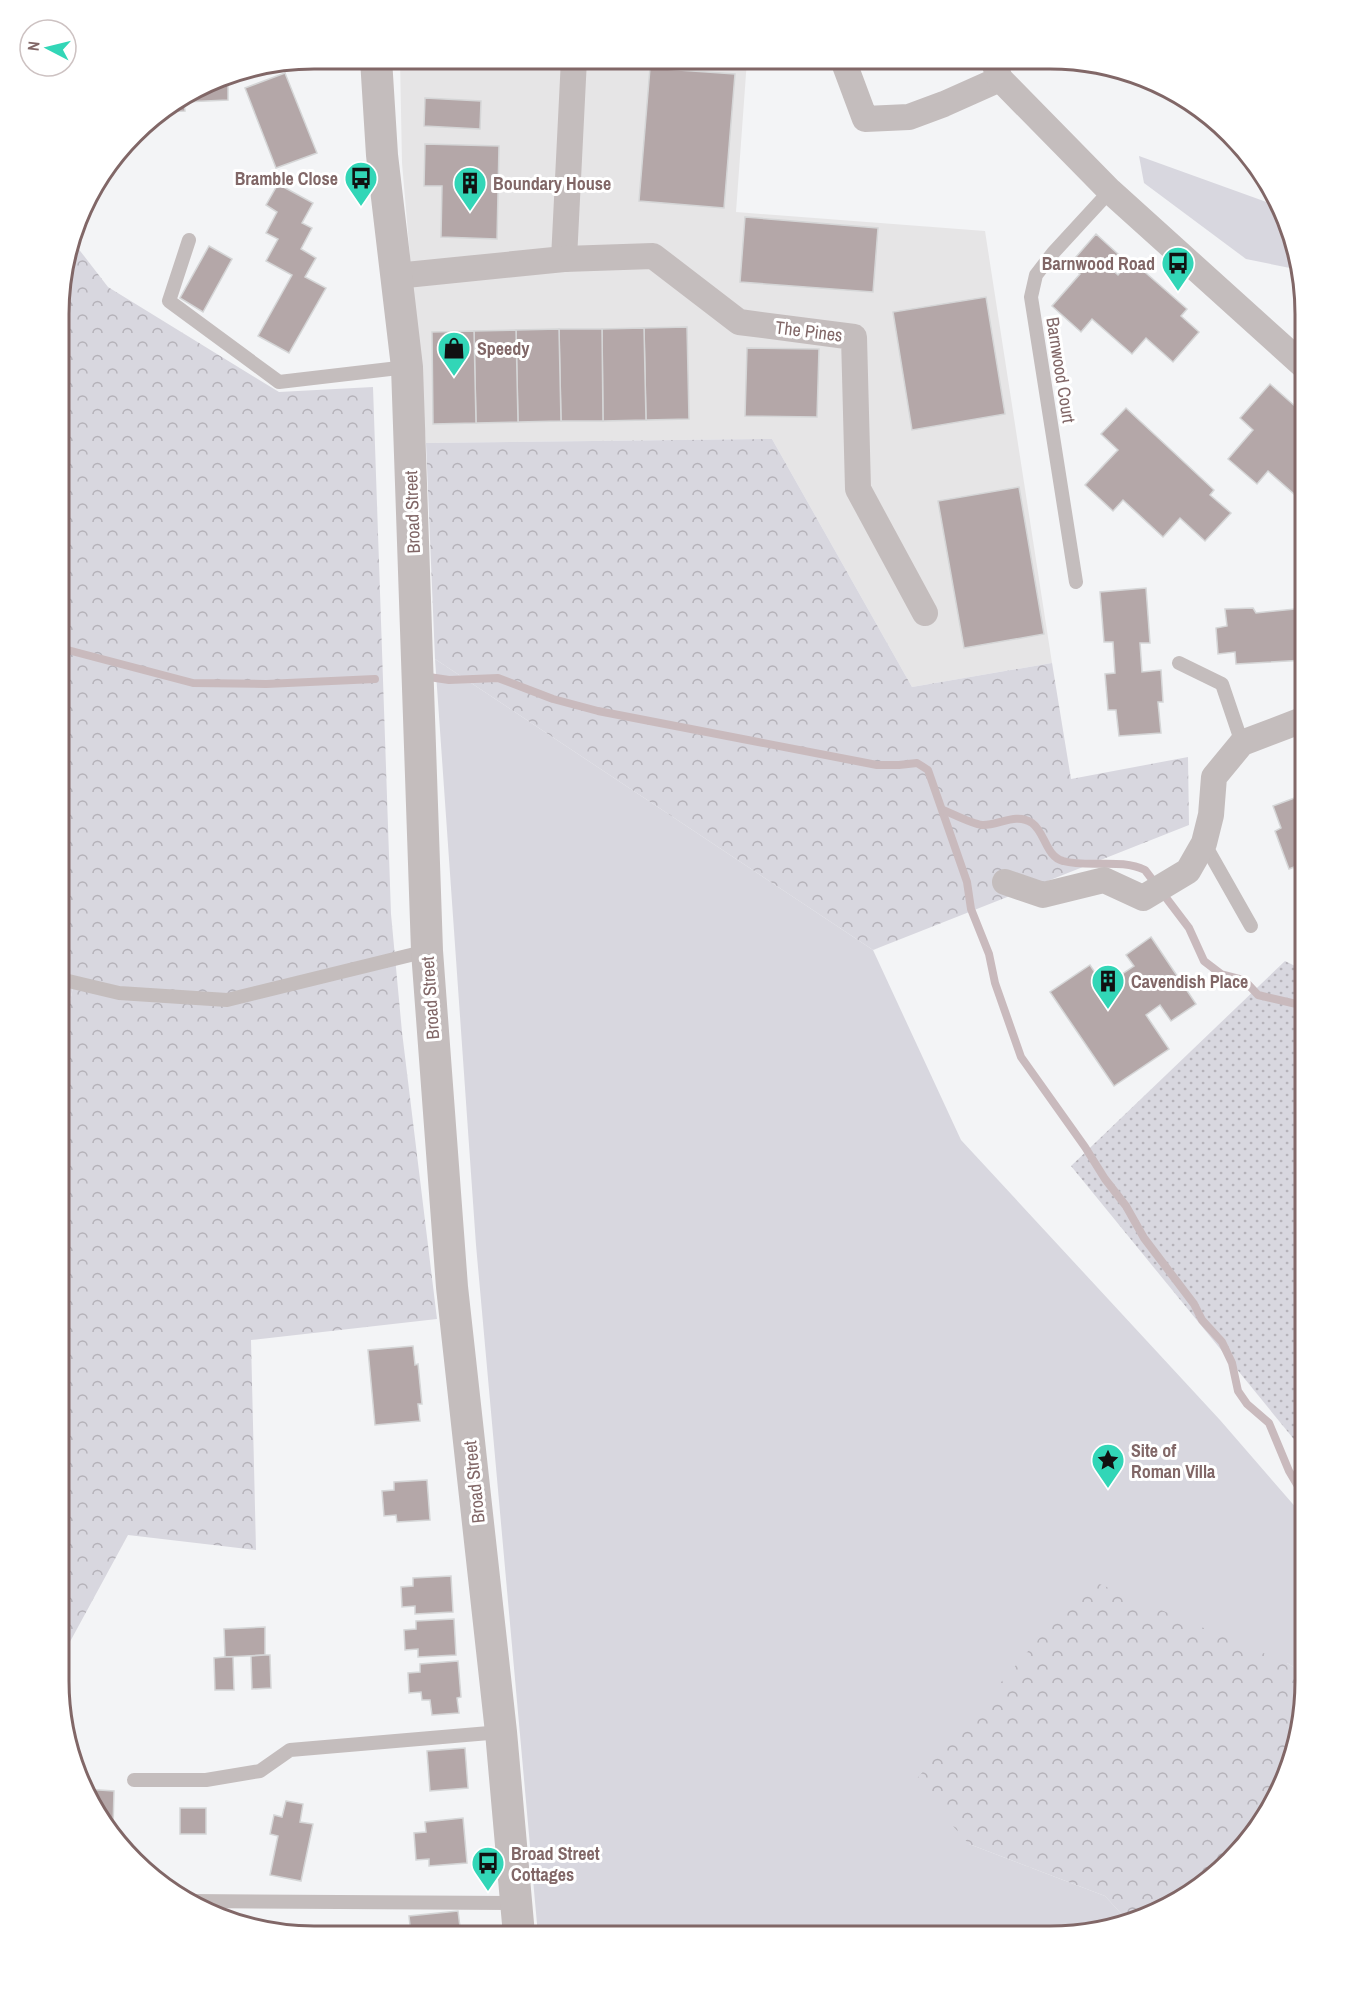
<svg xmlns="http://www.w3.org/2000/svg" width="1364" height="1995" font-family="'Archivo Narrow',sans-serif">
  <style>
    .built { fill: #e6e5e6 }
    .green { fill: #d8d7df }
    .forest { fill: url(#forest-crowns) }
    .park { fill: url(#park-dots) }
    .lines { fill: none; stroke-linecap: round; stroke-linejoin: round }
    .stream { stroke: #c9babd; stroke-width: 8 }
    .building { fill: #b4a7a8; stroke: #d5d6d7; stroke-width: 1.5 }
    .service { stroke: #c4bdbd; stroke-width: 14 }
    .minor { stroke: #c4bdbd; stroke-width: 26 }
    .tertiary { stroke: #c4bdbd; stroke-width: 32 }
    .labels { text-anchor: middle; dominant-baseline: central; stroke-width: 6; stroke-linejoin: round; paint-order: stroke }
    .poi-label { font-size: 18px; font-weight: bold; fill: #816767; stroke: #fff; text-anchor: start }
    .street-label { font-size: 18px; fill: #816767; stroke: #fff }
    .rim { fill: none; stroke: #816767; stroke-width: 3 }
  </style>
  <defs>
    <pattern id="forest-crowns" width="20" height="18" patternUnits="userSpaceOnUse" patternTransform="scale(1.5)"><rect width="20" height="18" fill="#d8d7df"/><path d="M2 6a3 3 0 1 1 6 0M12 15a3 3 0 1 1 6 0" fill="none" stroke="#b5b2b9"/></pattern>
    <pattern id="park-dots" width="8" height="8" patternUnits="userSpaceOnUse" patternTransform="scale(1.5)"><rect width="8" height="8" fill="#d8d7df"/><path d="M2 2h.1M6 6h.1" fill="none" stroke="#b5b2b9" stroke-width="1.8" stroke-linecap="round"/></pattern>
  </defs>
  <rect width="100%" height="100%" fill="#f3f4f6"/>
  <path class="built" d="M 400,59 L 747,60 L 736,212 L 985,231 L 1052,663 L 912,687 L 772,439 L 426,443 L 402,163 Z"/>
  <g class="green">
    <path d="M 1139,156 L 1280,207 L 1295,269 L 1246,259 L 1144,183 Z"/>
    <path d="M 435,659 L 873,950 L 961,1140 L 1220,1420 L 1305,1518 L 1305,1674 L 1287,1663 L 969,1844 L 1105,1896 L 1126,1919 L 1050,1936 L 538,1935 L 476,1245 Z"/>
    <path d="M 60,970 L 73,987 L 59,1057 Z"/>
  </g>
  <g class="forest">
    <path d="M 74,243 L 108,287 L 279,392 L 373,387 L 391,914 L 402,1032 L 437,1319 L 251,1340 L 256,1550 L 128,1535 L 59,1662 L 59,1057 L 73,987 L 60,970 L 61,280 Z"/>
    <path d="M 772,439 L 912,687 L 1052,663 L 1071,779 L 1188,757 L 1189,825 L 873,950 L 435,659 L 426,443 Z"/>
    <path d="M 1090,1580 L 1287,1663 L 1305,1674 L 1305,1698 L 1292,1763 L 1262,1823 L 1218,1873 L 1163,1910 L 1126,1919 L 1105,1896 L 969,1844 L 914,1782 Z"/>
  </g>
  <path class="park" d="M 1285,961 L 1305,971 L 1305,1436 L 1297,1443 L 1071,1166 Z"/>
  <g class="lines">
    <g class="stream">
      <path d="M 60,648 L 193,683 L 266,684 L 375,679"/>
      <path d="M 429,677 L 449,680 L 498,678 L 553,699 L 598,711 L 877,765 L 899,765 L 917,763 L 928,770 L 967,882 L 971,909 L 989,954 L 995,983 L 1021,1057 L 1085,1147 L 1105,1179 L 1126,1206 L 1144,1238 L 1194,1304 L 1202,1320 L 1222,1342 L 1232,1363 L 1238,1391 L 1247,1404 L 1269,1423 L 1289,1471 L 1305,1498"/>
      <path d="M 943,810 C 953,814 972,824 982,825 C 998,826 1016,812 1032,823 C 1045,832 1046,857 1063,861 C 1090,868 1121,858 1145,870 L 1189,928 L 1204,961 L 1221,974 L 1244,980 L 1258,995 L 1305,1006"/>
      <path d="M 59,1651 L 63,1646"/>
    </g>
  </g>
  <g class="building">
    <path d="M 428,59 L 487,59 L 486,68 L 428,66 Z"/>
    <path d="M 650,68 L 735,74 L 724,208 L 639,201 Z"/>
    <path d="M 285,73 L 317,153 L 276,168 L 245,88 Z"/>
    <path d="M 228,74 L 228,100 L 184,102 L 185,111 L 162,112 Z"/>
    <path d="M 425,98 L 481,101 L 480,129 L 424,126 Z"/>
    <path d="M 425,144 L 499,146 L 497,239 L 441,237 L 442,186 L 424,186 Z"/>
    <path d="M 278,184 L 313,203 L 302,223 L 312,228 L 301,249 L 316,258 L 305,277 L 326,288 L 289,353 L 258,336 L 292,275 L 266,261 L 278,239 L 266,233 L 277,212 L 266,205 Z"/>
    <path d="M 745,217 L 878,228 L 873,292 L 740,282 Z"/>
    <path d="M 1096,234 L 1118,254 L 1108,266 L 1118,275 L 1131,260 L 1187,309 L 1181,316 L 1199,332 L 1173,362 L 1146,338 L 1132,354 L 1092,319 L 1081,332 L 1052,306 L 1080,274 L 1069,265 Z"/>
    <path d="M 209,246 L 232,259 L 203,312 L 180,298 Z"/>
    <path d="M 986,297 L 1005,414 L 912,430 L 893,312 Z"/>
    <path d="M 687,327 L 689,419 L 646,420 L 644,328 Z"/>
    <path d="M 644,328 L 646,420 L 603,421 L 602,329 Z"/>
    <path d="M 559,329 L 602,329 L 603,421 L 561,421 Z"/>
    <path d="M 559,329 L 561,421 L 518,422 L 516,330 Z"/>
    <path d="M 516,330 L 518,422 L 476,423 L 474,331 Z"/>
    <path d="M 474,331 L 476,423 L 433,424 L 432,332 Z"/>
    <path d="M 747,348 L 819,349 L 817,417 L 745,416 Z"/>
    <path d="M 1270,384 L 1305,415 L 1305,496 L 1302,501 L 1268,471 L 1257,484 L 1228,459 L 1253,430 L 1240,418 Z"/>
    <path d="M 1126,408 L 1214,490 L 1210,495 L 1231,513 L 1205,541 L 1180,518 L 1163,537 L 1123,500 L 1113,511 L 1085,485 L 1118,450 L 1101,434 Z"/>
    <path d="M 1019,487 L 1044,634 L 964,648 L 938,501 Z"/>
    <path d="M 1146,588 L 1150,643 L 1140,643 L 1142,672 L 1161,670 L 1163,702 L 1158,702 L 1161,733 L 1119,736 L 1116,710 L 1108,710 L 1105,674 L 1115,673 L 1113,642 L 1104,642 L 1100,592 Z"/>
    <path d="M 1253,608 L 1256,613 L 1305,608 L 1305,660 L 1236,664 L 1235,652 L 1218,654 L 1216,628 L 1227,626 L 1225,609 Z"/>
    <path d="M 1305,794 L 1305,884 L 1301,886 L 1294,867 L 1289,869 L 1275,831 L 1281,828 L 1273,806 Z"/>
    <path d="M 1151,937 L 1196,1004 L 1171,1021 L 1160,1005 L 1146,1015 L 1169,1049 L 1114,1086 L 1050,992 L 1090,965 L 1104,986 L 1134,966 L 1126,955 Z"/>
    <path d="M 413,1346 L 415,1365 L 418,1364 L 422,1404 L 418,1404 L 420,1421 L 375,1425 L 368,1350 Z"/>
    <path d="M 427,1480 L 430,1520 L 397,1522 L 396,1515 L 384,1516 L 382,1491 L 394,1490 L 394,1482 Z"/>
    <path d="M 451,1576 L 453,1612 L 415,1614 L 415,1606 L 402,1607 L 401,1587 L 413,1586 L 413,1578 Z"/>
    <path d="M 454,1619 L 456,1655 L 418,1657 L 418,1649 L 405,1650 L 404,1630 L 416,1629 L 416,1621 Z"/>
    <path d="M 265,1627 L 265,1655 L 225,1657 L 224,1629 Z"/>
    <path d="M 265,1655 L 270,1655 L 271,1688 L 252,1689 L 251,1656 Z"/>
    <path d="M 225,1657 L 233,1657 L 234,1690 L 215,1690 L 214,1658 Z"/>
    <path d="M 458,1661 L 461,1697 L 457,1698 L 459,1713 L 432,1715 L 430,1700 L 422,1700 L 421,1692 L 409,1693 L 408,1673 L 420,1672 L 420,1664 Z"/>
    <path d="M 465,1748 L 468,1788 L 430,1791 L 427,1751 Z"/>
    <path d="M 84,1789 L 114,1791 L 113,1828 L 85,1794 Z"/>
    <path d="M 286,1801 L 303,1804 L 300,1822 L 313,1824 L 301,1881 L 270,1875 L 278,1836 L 270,1834 L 274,1815 L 282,1817 Z"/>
    <rect x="180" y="1808" width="26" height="26"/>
    <path d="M 463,1818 L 467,1863 L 429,1866 L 429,1859 L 416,1860 L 414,1833 L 426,1832 L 425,1822 Z"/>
    <path d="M 458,1911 L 461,1935 L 411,1935 L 409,1916 Z"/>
  </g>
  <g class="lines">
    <g class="service">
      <path d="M 189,240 L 169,301 L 279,382 L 407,367"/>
      <path d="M 1076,582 L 1031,297 L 1036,275 L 1053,253 L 1110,191"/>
      <path d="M 1179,663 L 1222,684 L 1242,743"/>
      <path d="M 1204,843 L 1251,926"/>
      <path d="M 60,979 L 119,993 L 227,1000 L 427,951"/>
      <path d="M 134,1780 L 206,1780 L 260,1771 L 290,1750 L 501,1732"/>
      <path d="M 188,1901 L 516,1903"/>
    </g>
    <g class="minor">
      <path d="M 843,60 L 865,119 L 909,117 L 944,104 L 1000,79"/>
      <path d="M 993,60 L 1000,79 L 1110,191 L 1305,367"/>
      <path d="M 564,259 L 574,59"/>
      <path d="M 396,276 L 564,259 L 653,256 L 739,322 L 854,337 L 858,489 L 925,613"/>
      <path d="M 1005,882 L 1043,895 L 1104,880 L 1143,898 L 1188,871 L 1204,843 L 1211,815 L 1214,777 L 1242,743 L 1305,719"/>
    </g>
    <path class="tertiary" d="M 376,59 L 382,155 L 407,367 L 427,951 L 452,1287 L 501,1732 L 519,1935"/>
  </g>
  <defs>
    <symbol id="bus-pin" viewBox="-11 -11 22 30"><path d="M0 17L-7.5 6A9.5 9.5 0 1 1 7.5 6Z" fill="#32d6b7" stroke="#fff"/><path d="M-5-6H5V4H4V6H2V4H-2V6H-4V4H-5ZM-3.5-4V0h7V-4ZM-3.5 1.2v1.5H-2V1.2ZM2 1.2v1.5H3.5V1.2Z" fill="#111"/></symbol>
    <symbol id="building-pin" viewBox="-11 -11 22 30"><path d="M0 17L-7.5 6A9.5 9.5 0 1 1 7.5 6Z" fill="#32d6b7" stroke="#fff"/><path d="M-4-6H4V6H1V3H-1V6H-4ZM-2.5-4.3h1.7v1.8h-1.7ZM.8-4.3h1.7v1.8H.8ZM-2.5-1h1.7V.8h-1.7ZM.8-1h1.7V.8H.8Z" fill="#111"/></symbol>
    <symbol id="shop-pin" viewBox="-11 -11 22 30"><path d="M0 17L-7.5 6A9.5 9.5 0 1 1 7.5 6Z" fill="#32d6b7" stroke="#fff"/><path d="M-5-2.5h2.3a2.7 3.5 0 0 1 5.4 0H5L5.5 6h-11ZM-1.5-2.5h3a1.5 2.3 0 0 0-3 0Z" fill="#111"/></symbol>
    <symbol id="sight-pin" viewBox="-11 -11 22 30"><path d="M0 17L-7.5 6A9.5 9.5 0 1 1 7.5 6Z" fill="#32d6b7" stroke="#fff"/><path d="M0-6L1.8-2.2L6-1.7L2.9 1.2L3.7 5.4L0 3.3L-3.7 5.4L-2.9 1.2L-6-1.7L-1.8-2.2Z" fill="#111"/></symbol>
  </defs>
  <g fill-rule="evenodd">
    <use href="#bus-pin" x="342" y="159" width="38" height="52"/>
    <use href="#building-pin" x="451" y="164" width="38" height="52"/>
    <use href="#bus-pin" x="1159" y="244" width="38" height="52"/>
    <use href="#shop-pin" x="435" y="329" width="38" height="52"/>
    <use href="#building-pin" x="1089" y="962" width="38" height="52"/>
    <use href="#sight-pin" x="1089" y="1441" width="38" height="52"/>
    <use href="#bus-pin" x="469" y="1844" width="38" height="52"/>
  </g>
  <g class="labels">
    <g class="poi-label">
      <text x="338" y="178" text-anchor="end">Bramble Close</text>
      <text x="493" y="183">Boundary House</text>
      <text x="1155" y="263" text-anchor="end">Barnwood Road</text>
      <text x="477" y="348">Speedy</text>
      <text x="1131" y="981">Cavendish Place</text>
      <text x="1131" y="1450">Site of<tspan x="1131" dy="21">Roman Villa</tspan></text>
      <text x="511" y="1853">Broad Street<tspan x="511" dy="21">Cottages</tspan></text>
    </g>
    <g class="street-label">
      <text transform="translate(809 331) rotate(7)">The Pines</text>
      <text transform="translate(1061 370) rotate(81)">Barnwood Court</text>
      <text transform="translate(412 512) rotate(-92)">Broad Street</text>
      <text transform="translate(430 998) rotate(-94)">Broad Street</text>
      <text transform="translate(474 1482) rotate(-96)">Broad Street</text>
    </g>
  </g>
  <path d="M0 0H1364V1995H0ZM314 69H1050A245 245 0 0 1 1295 314V1681A245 245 0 0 1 1050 1926H314A245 245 0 0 1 69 1681V314A245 245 0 0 1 314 69Z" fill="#fff" fill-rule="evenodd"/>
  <path class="rim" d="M314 69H1050A245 245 0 0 1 1295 314V1681A245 245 0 0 1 1050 1926H314A245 245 0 0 1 69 1681V314A245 245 0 0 1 314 69Z"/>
  <g transform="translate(48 48) rotate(277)"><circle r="28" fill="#ffffff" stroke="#cdc2c2" stroke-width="1.5"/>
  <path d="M0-4.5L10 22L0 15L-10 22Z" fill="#32d6b7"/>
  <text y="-9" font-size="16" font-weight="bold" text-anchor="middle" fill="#816767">N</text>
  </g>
</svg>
